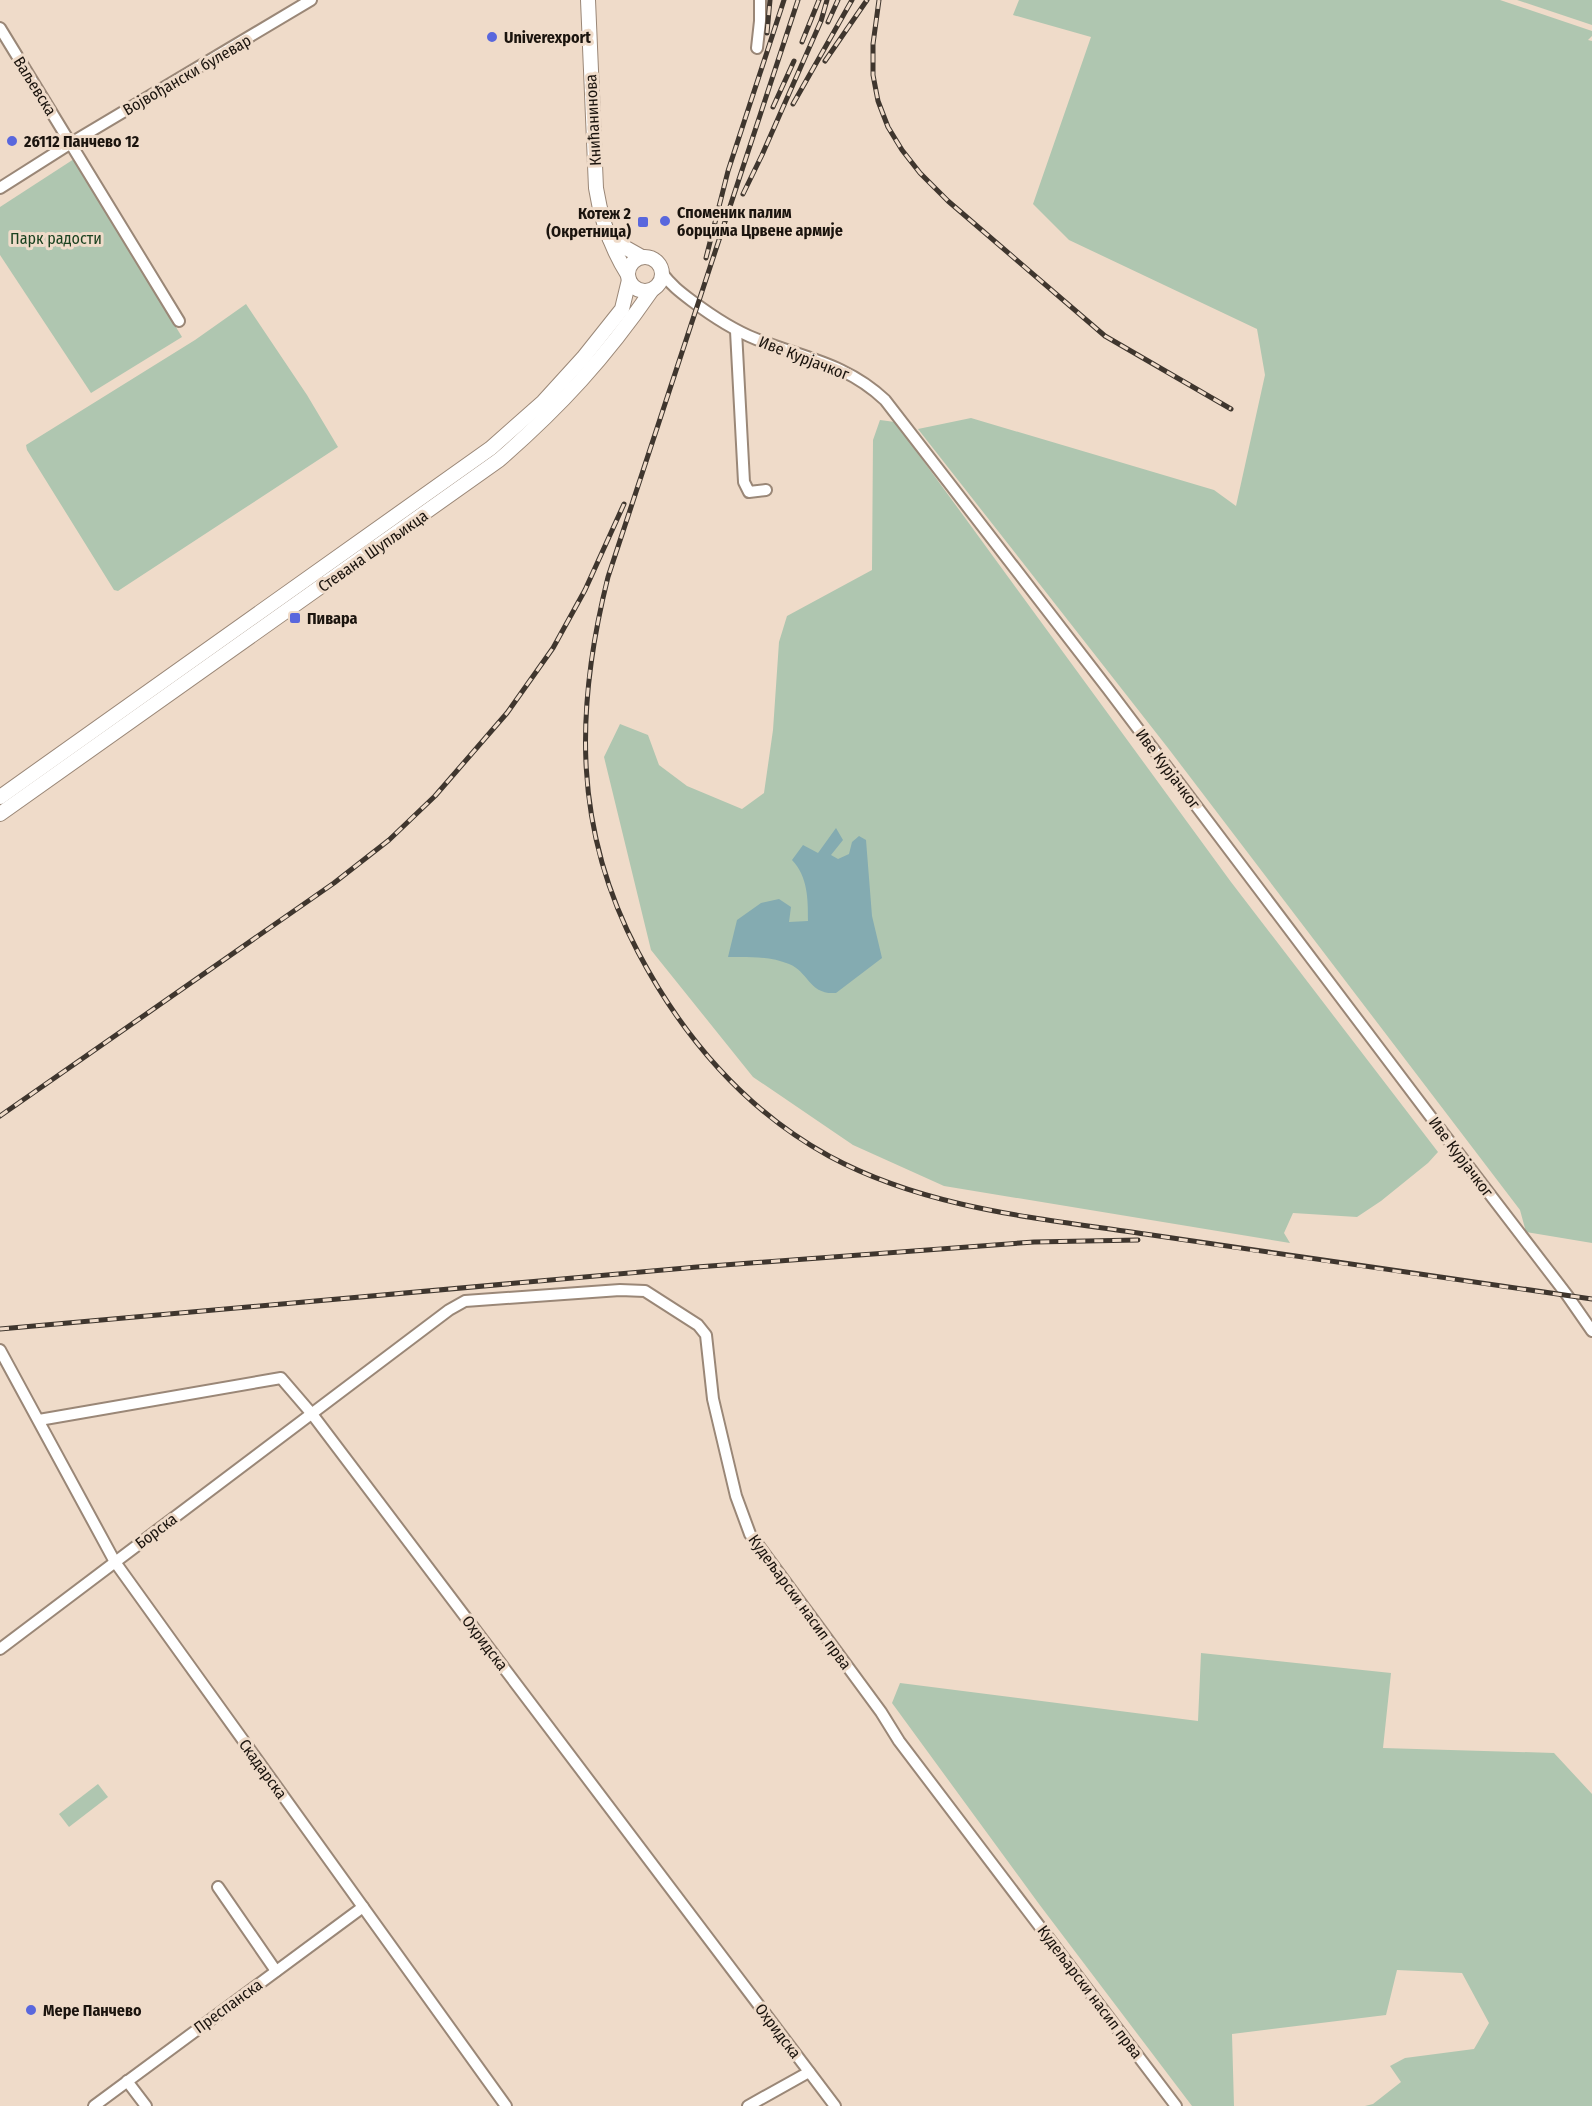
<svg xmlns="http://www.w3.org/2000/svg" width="1592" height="2106" font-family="'Fira Sans Condensed',sans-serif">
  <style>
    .green { fill: #afc6b0 }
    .water { fill: #84abb1 }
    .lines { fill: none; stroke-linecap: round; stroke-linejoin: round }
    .minor-casing { stroke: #9a8777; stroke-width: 14 }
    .major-casing { stroke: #9a8777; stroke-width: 16 }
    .minor { stroke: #fff; stroke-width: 10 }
    .major { stroke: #fff; stroke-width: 14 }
    .rail-casing { stroke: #3f362e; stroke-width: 5 }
    .rail { stroke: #efdbc9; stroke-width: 3; stroke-dasharray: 9; stroke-linecap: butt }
    .poi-dot { fill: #5967dd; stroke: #efdbc9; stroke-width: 2 }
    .labels { text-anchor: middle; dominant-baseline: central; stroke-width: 6; stroke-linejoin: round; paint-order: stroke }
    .poi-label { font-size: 16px; font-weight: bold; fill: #1b140e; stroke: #efdbc9; text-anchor: start }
    .street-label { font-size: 16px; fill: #1b140e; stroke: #efdbc9 }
    .park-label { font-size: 16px; fill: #1b4220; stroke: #efdbc9 }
  </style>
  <rect width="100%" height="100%" fill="#efdbc9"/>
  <g class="green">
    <path d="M 1019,0 L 1500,0 L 1592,31 L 1592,36 L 1588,40 L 1592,41 L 1592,1243 L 1526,1232 L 1520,1210 L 1168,748 L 918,429 L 971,418 L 1214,490 L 1236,506 L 1265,375 L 1257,329 L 1069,240 L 1033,204 L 1091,37 L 1013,15 Z"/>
    <path d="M 1517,0 L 1592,0 L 1592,25 Z"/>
    <path d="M 74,159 L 182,337 L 91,393 L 0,255 L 0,207 Z"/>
    <path d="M 246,304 L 307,395 L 338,447 L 121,589 L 118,591 L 114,590 L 27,450 L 26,445 L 195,340 Z"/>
    <path d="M 880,420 L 895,422 L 1231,882 L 1438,1152 L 1428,1163 L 1381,1201 L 1357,1217 L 1293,1213 L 1284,1233 L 1290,1243 L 944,1186 L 853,1145 L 753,1077 L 651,950 L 604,757 L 620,724 L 648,735 L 659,765 L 687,786 L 742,809 L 764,793 L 773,730 L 779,642 L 787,616 L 872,570 L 873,440 Z"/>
    <path d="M 1201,1653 L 1391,1673 L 1383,1748 L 1554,1753 L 1592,1794 L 1592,2106 L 1365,2106 L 1373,2104 L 1401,2082 L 1390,2066 L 1405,2058 L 1474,2049 L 1489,2023 L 1462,1973 L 1397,1970 L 1386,2015 L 1232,2034 L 1234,2106 L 1192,2106 L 1039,1904 L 892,1703 L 900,1683 L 1198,1721 Z"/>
    <path d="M 98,1784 L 108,1797 L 69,1827 L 59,1814 Z"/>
  </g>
  <path class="water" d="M 836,828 L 843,840 L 831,855 L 838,859 L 849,854 L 852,842 L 859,836 L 866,840 L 872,916 L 882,958 L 836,993 C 809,995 809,972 789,964 C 770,956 749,957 728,957 L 737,920 L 761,903 L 779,899 L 791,907 L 789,922 L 808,921 C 808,899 808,877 792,860 L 803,845 L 818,853 Z"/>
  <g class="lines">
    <defs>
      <g id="minor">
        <path d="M 0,28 L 179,321"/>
        <path d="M 757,48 L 760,21 L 760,0"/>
        <path d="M 0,188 L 71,143 L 311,0"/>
        <path d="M 662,273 C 671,285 680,292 692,301 C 712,316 733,330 756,339 C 803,358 846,363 885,400 L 1108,689 L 1446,1137 L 1567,1295 L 1592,1331"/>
        <path d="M 736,331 L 744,482 L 749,492 L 766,490"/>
        <path d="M 0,1350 L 115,1562 L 506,2106"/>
        <path d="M 39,1420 L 281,1378 L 312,1414 L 835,2106"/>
        <path d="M 0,1649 L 449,1310 L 465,1301 L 620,1290 L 645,1291 L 698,1325 L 706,1335 L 713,1399 L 736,1496 L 750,1534 L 881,1712 L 899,1741 L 1176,2106"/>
        <path d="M 218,1887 L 276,1971"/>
        <path d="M 127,2081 L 146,2106"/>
        <path d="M 94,2106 L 363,1907"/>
        <path d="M 748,2106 L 809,2072"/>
      </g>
      <g id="major">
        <path d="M 588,0 L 596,188 C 601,220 611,248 628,275"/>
        <path d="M 610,239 L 642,257"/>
        <circle cx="645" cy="274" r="17"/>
        <path d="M 0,797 L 491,448 L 543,402 L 583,358 L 622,309 L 629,280"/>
        <path d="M 0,814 L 499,460 C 561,406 605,358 652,290"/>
      </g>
    </defs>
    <use href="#minor" class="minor-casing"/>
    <use href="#major" class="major-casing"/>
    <use href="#minor" class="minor"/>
    <use href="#major" class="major"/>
    <defs>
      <g id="rail">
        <path d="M 798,0 L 608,577 C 575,709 573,829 638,952 C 682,1036 745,1110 829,1156 C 927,1209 1038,1218 1145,1234 C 1294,1257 1443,1278 1592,1299"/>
        <path d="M 879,0 L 873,44 L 873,75 L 878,101 L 888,127 L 902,150 L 920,173 L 948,201 L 1105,336 L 1231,409"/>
        <path d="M 828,22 L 838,0"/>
        <path d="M 767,33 L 770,0"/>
        <path d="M 802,42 L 819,0"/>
        <path d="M 825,61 L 867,0"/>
        <path d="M 793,104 L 852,0"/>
        <path d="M 773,107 L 794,61"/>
        <path d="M 743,194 L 762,155 L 821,21 L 827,0"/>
        <path d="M 706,258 L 728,171 L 784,0"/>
        <path d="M 0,1116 L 334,883 L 389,840 L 435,796 L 507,713 L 553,648 L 585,590 L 624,504"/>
        <path d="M 0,1329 L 697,1267 L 1034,1242 L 1138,1240"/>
      </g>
    </defs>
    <use href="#rail" class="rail-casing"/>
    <use href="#rail" class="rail"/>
  </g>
  <g class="poi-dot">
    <circle cx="492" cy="37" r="6"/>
    <circle cx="12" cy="141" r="6"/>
    <circle cx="665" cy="221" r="6"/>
    <rect x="637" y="216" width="12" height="12" rx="3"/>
    <rect x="289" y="612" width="12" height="12" rx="3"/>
    <circle cx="31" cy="2010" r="6"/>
  </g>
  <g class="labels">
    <g class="poi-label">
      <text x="504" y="37">Univerexport</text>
      <text x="24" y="141">26112 Панчево 12</text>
      <text x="677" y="212">Споменик палим<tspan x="677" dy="18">борцима Црвене армије</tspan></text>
      <text x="631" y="213" text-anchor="end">Котеж 2<tspan x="631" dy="18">(Окретница)</tspan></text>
      <text x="307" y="618">Пивара</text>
      <text x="43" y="2010">Мере Панчево</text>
    </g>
    <g class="street-label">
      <text transform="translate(187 75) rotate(-30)">Војвођански булевар</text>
      <text transform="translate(35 86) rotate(58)">Ваљевска</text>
      <text transform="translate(593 120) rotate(-93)">Книћанинова</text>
      <text transform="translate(804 358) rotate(21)">Иве Курјачког</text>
      <text transform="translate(373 551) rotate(-35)">Стевана Шупљикца</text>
      <text transform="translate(1168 769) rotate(53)">Иве Курјачког</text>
      <text transform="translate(1461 1157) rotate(53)">Иве Курјачког</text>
      <text transform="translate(156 1531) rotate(-37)">Борска</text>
      <text transform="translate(800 1602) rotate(54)">Кудељарски насип прва</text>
      <text transform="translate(485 1643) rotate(53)">Охридска</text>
      <text transform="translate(263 1769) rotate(54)">Скадарска</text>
      <text transform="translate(1090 1992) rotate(53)">Кудељарски насип прва</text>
      <text transform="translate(228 2006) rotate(-36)">Преспанска</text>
      <text transform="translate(778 2031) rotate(53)">Охридска</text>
    </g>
    <g class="park-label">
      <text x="56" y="238">Парк радости</text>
    </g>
  </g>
</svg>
